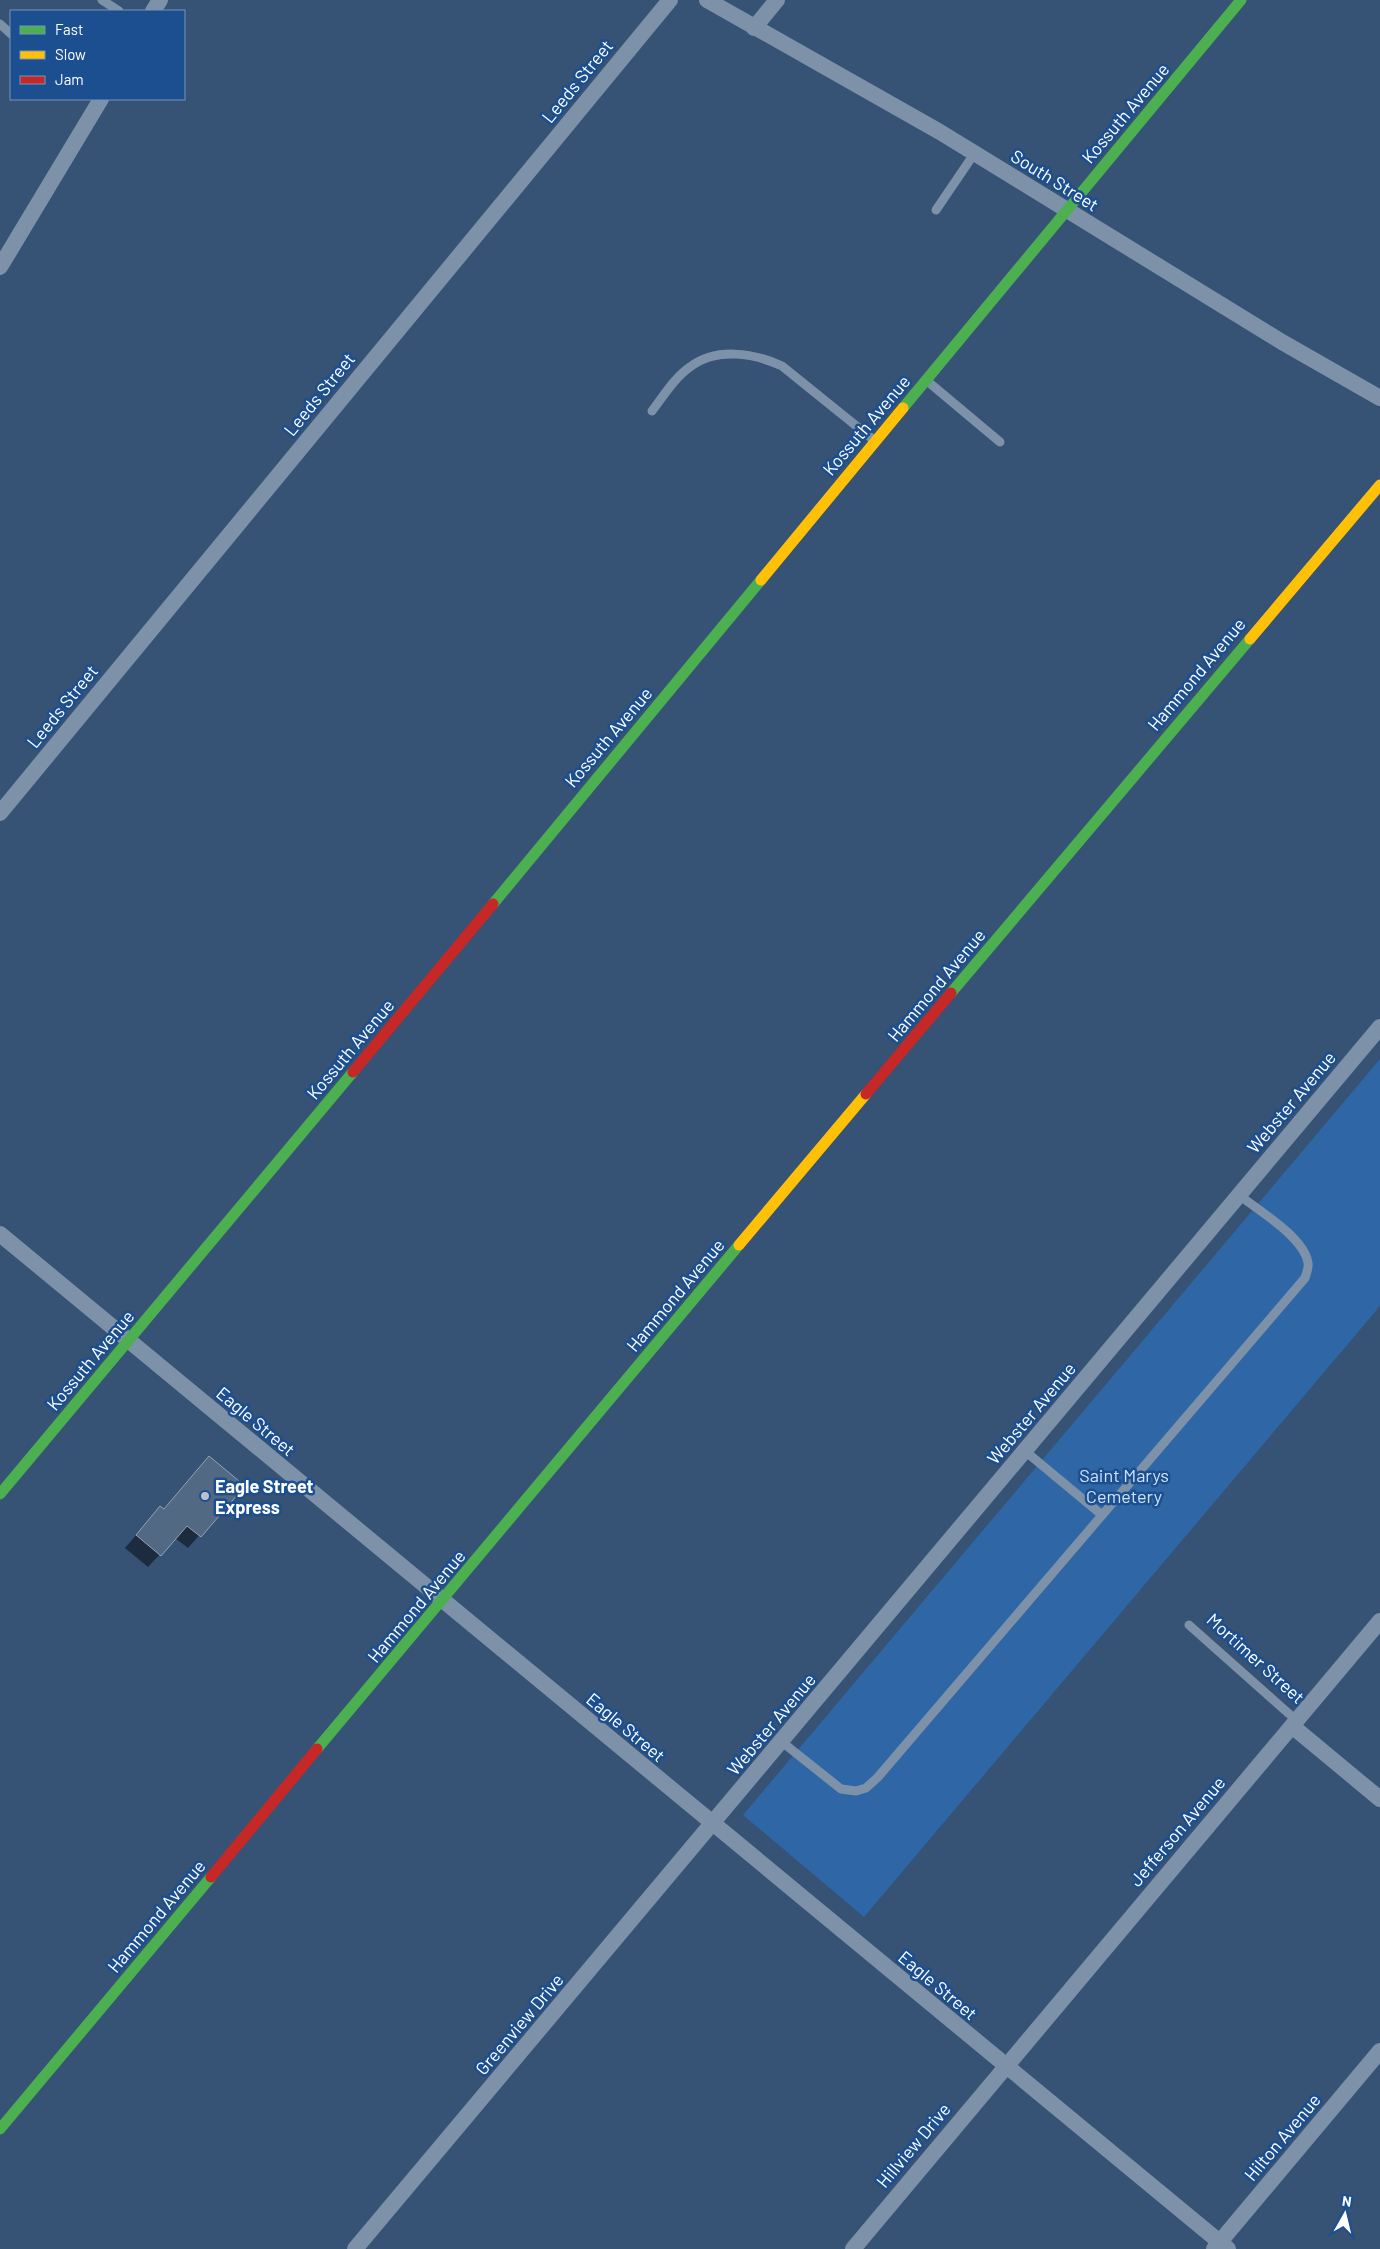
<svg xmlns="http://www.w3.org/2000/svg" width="1380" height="2249" font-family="Barlow,sans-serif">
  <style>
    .green { fill: #2f66a5 }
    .shadow { fill: #0007 }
    .building { fill: #526984; stroke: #92a2b6 }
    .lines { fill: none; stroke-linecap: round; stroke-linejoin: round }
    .lane { stroke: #7d92a8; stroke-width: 9 }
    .street { stroke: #7d92a8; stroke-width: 16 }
    .fast { stroke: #4caf50; stroke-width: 11 }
    .slow { stroke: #ffc107; stroke-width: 11 }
    .jam { stroke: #c62828; stroke-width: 11 }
    .poi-dot { fill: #b9c2ce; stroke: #1b4f8f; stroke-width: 2 }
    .labels { text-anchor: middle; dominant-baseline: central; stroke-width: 5; stroke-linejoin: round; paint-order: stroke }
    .street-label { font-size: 18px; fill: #fff; stroke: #1b4f8f }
    .park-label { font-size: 18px; fill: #cfe3fa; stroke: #1b4f8f }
    .poi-label { font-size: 18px; font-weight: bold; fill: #fff; stroke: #1b4f8f; text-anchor: start }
  </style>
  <rect width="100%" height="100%" fill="#365274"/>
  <path class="green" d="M 1380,1059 L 1380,1306 L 864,1917 L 743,1815 Z"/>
  <path class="shadow" d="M 209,1457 L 243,1486 L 188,1548 L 175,1538 L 148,1567 L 125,1548 L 149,1520 L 161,1508 L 163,1510 Z"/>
  <path class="building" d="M 209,1456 L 245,1486 L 201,1537 L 187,1526 L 161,1556 L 136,1535 L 160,1506 L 164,1509 Z"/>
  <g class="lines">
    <g class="lane">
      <path d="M 102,0 L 119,11"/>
      <path d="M 0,24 L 11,34"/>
      <path d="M 936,210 L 974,154"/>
      <path d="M 926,380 L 1000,442"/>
      <path d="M 652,411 C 663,397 674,378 690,367 C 716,347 754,353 782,366 L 875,441"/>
      <path d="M 1025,1451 L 1102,1515"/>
      <path d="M 1189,1625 L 1296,1720"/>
      <path d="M 782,1742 L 841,1789 L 856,1791 L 866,1788 L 878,1777 L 1305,1278 C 1306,1274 1309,1268 1308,1263 C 1304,1237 1259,1211 1239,1195"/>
    </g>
    <g class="street">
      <path d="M 707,0 L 940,132 L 1282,342 L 1380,398"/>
      <path d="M 153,11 L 160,0"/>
      <path d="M 754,28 L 777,0"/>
      <path d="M 0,267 L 101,99"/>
      <path d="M 0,813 L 670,0"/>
      <path d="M 0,1234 L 1228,2249"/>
      <path d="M 1292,1726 L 1380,1799"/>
      <path d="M 355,2249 L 1380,1027"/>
      <path d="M 853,2249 L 1380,1621"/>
      <path d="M 1214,2249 L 1380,2051"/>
    </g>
    <g class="fast">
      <path d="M 903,408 L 1241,0"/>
      <path d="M 493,904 L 761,580"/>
      <path d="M 951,993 L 1250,639"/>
      <path d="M 0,1494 L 353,1072"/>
      <path d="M 317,1749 L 739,1245"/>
      <path d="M 0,2129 L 211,1877"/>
    </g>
    <g class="slow">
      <path d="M 761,580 L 903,408"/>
      <path d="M 1250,639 L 1380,485"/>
      <path d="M 739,1245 L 866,1094"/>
    </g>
    <g class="jam">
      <path d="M 353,1072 L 493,904"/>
      <path d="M 866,1094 L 951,993"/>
      <path d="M 211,1877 L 317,1749"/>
    </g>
  </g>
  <circle class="poi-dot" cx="205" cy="1496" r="5"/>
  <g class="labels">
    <g class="street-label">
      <text transform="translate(577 81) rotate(-51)">Leeds Street</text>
      <text transform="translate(1125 113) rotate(-50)">Kossuth Avenue</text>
      <text transform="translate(1055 180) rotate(32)">South Street</text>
      <text transform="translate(319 394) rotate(-51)">Leeds Street</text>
      <text transform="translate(866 425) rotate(-50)">Kossuth Avenue</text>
      <text transform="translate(1196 674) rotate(-50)">Hammond Avenue</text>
      <text transform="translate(62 706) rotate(-51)">Leeds Street</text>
      <text transform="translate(608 737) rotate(-50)">Kossuth Avenue</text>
      <text transform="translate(936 985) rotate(-50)">Hammond Avenue</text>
      <text transform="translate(350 1049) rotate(-50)">Kossuth Avenue</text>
      <text transform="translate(1291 1102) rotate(-50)">Webster Avenue</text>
      <text transform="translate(675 1295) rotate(-50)">Hammond Avenue</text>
      <text transform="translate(90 1360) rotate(-50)">Kossuth Avenue</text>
      <text transform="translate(1031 1413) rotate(-50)">Webster Avenue</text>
      <text transform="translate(256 1421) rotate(40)">Eagle Street</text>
      <text transform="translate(416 1606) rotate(-50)">Hammond Avenue</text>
      <text transform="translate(1256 1658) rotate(42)">Mortimer Street</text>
      <text transform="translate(771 1724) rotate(-50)">Webster Avenue</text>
      <text transform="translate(626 1727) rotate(40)">Eagle Street</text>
      <text transform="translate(1177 1831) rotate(-50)">Jefferson Avenue</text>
      <text transform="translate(156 1916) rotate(-50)">Hammond Avenue</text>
      <text transform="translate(938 1985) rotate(40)">Eagle Street</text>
      <text transform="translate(519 2024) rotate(-50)">Greenview Drive</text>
      <text transform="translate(1282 2137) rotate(-50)">Hilton Avenue</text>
      <text transform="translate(913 2145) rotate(-50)">Hillview Drive</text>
    </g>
    <g class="park-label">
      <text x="1124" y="1475">Saint Marys<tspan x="1124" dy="21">Cemetery</tspan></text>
    </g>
    <g class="poi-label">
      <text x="215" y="1486">Eagle Street<tspan x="215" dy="21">Express</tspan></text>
    </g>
  </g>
  <rect x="10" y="10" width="175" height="90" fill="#1b4f8f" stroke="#7695bc"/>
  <rect x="20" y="26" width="25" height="8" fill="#4caf50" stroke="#7695bc"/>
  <text x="55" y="35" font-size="15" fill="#ffffff">Fast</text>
  <rect x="20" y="51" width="25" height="8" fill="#ffc107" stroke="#7695bc"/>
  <text x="55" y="60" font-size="15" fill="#ffffff">Slow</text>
  <rect x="20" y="76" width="25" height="8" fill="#c62828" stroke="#7695bc"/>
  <text x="55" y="85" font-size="15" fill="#ffffff">Jam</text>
  <g transform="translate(1345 2214) rotate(8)" stroke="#1b4f8f" stroke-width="4" paint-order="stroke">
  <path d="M0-4L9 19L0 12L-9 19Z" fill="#ffffff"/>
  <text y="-8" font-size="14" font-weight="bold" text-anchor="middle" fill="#ffffff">N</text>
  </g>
</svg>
